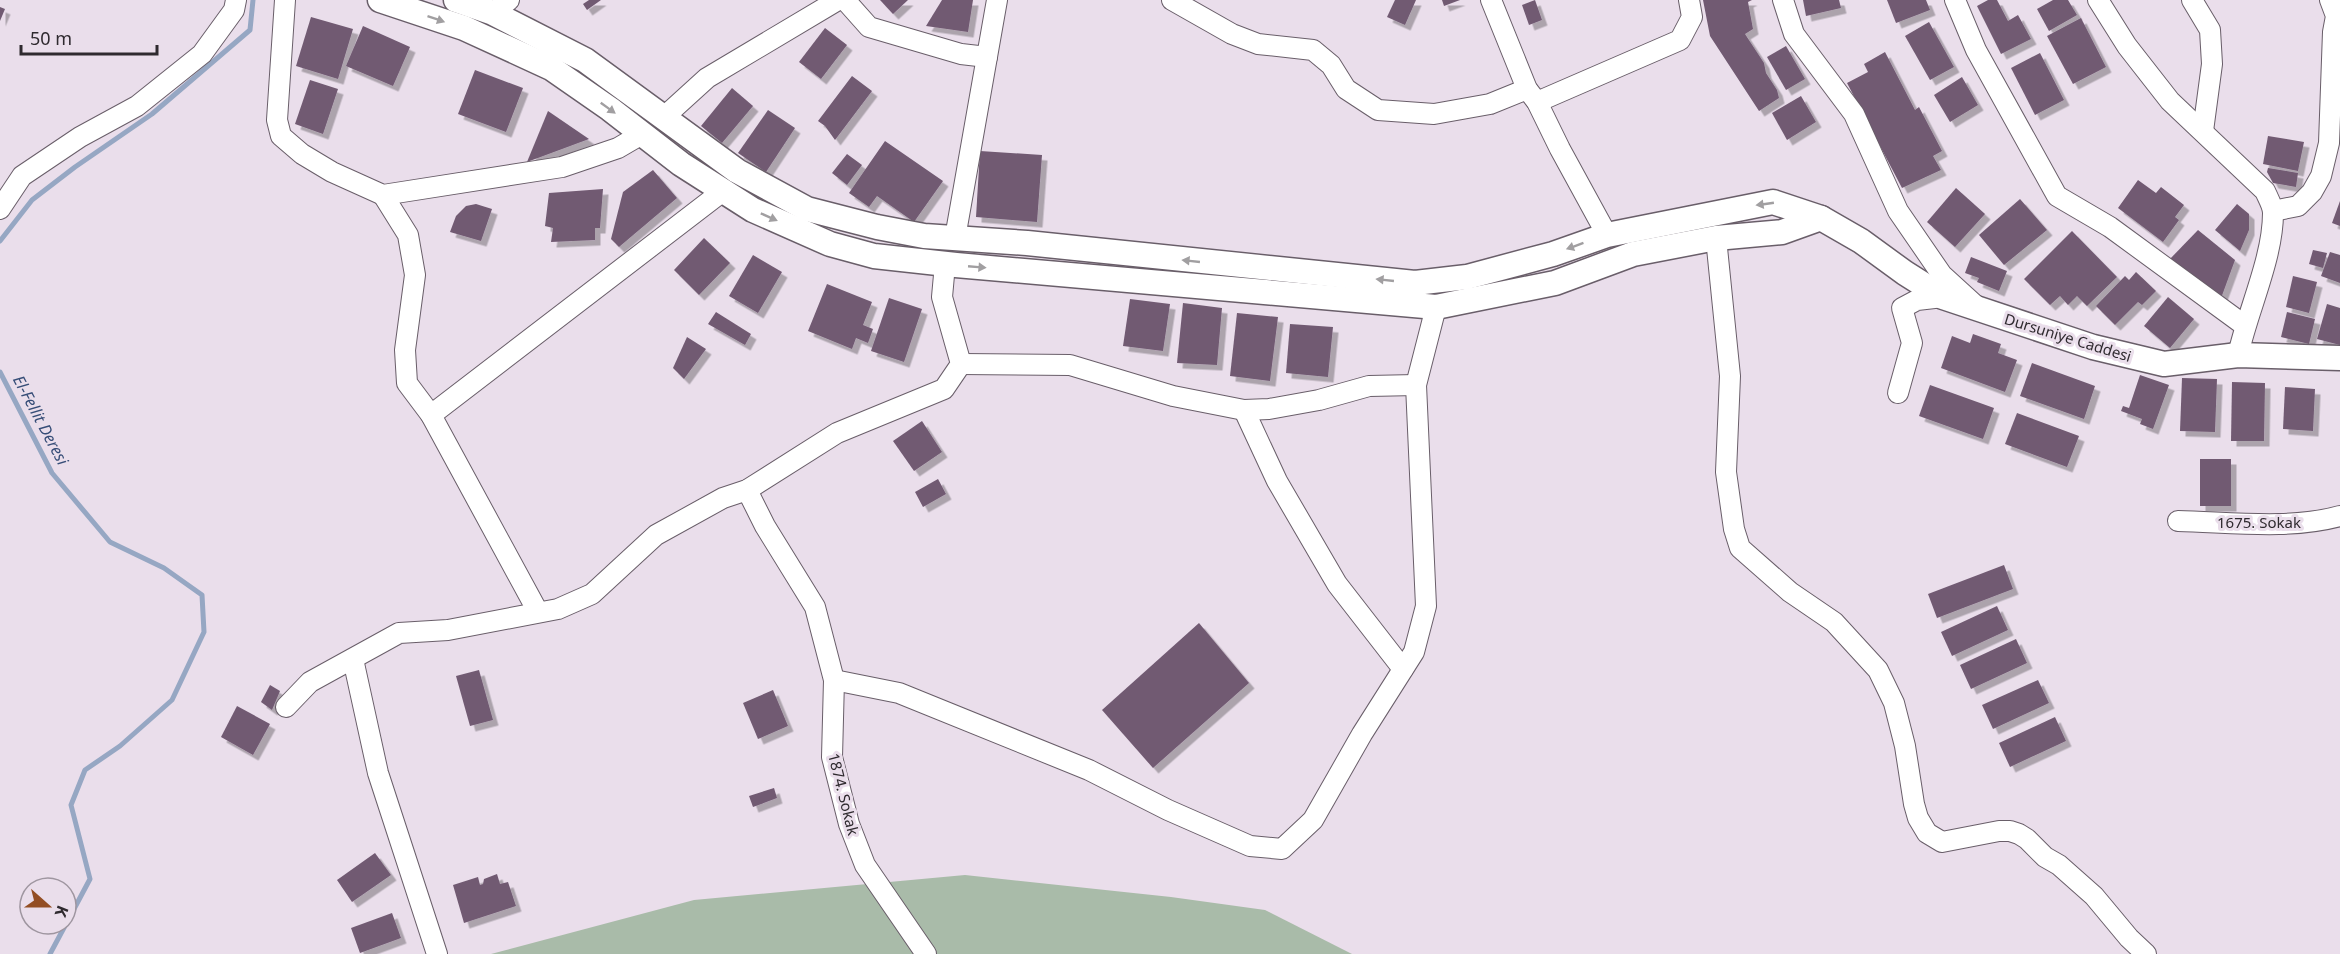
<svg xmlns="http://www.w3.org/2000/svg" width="2340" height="954" font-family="'Noto Sans',sans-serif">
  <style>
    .green { fill: #a9bba9 }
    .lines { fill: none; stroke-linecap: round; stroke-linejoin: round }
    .stream { stroke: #96a7c3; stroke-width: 5 }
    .building { fill: #715a72; filter: url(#shadow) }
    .minor-casing { stroke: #695e69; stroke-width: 22 }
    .tertiary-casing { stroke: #695e69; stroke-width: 27 }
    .minor { stroke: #fff; stroke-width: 20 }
    .tertiary { stroke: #fff; stroke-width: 24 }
    .oneway { fill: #a19fa1 }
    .labels { text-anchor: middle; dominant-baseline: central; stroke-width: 6; stroke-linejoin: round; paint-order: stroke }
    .street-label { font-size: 15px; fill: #2f2a2f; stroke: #eadeeb }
    .water-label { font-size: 16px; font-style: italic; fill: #364d77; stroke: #eadeeb }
  </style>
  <defs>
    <filter id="shadow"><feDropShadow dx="5.5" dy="5.5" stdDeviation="0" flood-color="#0004"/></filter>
  </defs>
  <rect width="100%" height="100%" fill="#eadeeb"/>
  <path class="green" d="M 965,875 L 1171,897 L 1265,910 L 1352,954 L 491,954 L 694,900 Z"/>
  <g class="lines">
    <g class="stream">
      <path d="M 0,241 L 32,200 L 75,167 L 152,114 L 250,30 L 253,0"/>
      <path d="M 0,372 L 52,473 L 110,542 L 164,568 L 202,595 L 204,632 L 172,700 L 120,746 L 85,770 L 71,805 L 90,879 L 66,924"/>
      <path d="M 50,954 L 66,924"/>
    </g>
  </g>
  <g class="building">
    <path d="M 589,0 L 601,0 L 587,10 L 583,4 Z"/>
    <path d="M 880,0 L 908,0 L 893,14 Z"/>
    <path d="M 942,0 L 973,0 L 968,32 L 926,26 Z"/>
    <path d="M 1395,0 L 1416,0 L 1405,25 L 1387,17 Z"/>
    <path d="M 1442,0 L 1460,0 L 1444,6 Z"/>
    <path d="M 1535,0 L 1542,20 L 1529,25 L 1522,5 Z"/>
    <path d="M 1703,0 L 1752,0 L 1748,2 L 1753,29 L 1745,34 L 1764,63 L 1766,73 L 1777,90 L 1779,98 L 1759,111 L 1710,36 Z"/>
    <path d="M 1803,0 L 1839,0 L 1841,8 L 1806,16 Z"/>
    <path d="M 1887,0 L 1926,0 L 1930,10 L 1896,23 Z"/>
    <path d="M 1988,0 L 1997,0 L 2008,21 L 2018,15 L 2031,39 L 2001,54 L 1977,6 Z"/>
    <path d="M 2053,0 L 2068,0 L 2077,15 L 2049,31 L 2037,9 Z"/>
    <path d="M 0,7 L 5,9 L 0,21 Z"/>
    <path d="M 311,17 L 353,29 L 338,79 L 296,66 Z"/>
    <path d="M 2081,18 L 2106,67 L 2073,84 L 2047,36 Z"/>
    <path d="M 1929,22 L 1954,67 L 1930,80 L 1905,36 Z"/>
    <path d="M 363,26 L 410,47 L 393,86 L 346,66 Z"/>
    <path d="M 825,28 L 847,45 L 821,79 L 799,62 Z"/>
    <path d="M 1786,46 L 1805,79 L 1786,90 L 1767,57 Z"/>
    <path d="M 1885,52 L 1915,110 L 1919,107 L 1942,151 L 1933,156 L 1941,170 L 1902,188 L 1847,83 L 1868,72 L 1864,64 Z"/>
    <path d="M 2040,53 L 2064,100 L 2035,115 L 2011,68 Z"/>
    <path d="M 475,70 L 523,88 L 506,132 L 458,114 Z"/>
    <path d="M 852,76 L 872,91 L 835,140 L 825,126 L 818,121 Z"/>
    <path d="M 1962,77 L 1978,105 L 1950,122 L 1934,95 Z"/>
    <path d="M 310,80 L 338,89 L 323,134 L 295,124 Z"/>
    <path d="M 732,88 L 753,106 L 722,143 L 701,126 Z"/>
    <path d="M 1801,96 L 1816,122 L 1787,140 L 1772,113 Z"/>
    <path d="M 768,110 L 795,128 L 766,172 L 738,153 Z"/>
    <path d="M 548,111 L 589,139 L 527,162 Z"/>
    <path d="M 2268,136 L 2304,142 L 2298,171 L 2263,164 Z"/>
    <path d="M 885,141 L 943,181 L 914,222 L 877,196 L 869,207 L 849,193 Z"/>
    <path d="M 980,151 L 1042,155 L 1037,222 L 976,217 Z"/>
    <path d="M 847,154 L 862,165 L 847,185 L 832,173 Z"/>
    <path d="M 2268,168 L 2298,173 L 2296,187 L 2273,183 L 2267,172 Z"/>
    <path d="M 653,170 L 677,198 L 619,247 L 611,239 L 623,192 Z"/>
    <path d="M 2138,180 L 2156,193 L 2161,187 L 2184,205 L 2175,217 L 2179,220 L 2163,242 L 2118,208 Z"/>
    <path d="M 1956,188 L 1985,214 L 1955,247 L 1927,222 Z"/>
    <path d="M 603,189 L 600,228 L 595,228 L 595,240 L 551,242 L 553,228 L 545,226 L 549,193 Z"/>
    <path d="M 2020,199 L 2047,230 L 2004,265 L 1979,235 Z"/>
    <path d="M 2340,201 L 2340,226 L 2332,223 Z"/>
    <path d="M 476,204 L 492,209 L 481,241 L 450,232 L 456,216 L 466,206 Z"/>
    <path d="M 2237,204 L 2249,214 L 2249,230 L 2240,251 L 2215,230 Z"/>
    <path d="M 2198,230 L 2235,260 L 2220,301 L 2169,260 Z"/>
    <path d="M 2072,231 L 2117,277 L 2087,306 L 2077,296 L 2068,305 L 2060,296 L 2050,305 L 2024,279 Z"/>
    <path d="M 704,238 L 730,263 L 699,295 L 674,270 Z"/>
    <path d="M 2313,250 L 2327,253 L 2323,268 L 2309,264 Z"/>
    <path d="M 2330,252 L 2340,255 L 2340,283 L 2321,276 Z"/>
    <path d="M 753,255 L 782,272 L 758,313 L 729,296 Z"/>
    <path d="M 1971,257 L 2007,271 L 1999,291 L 1977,282 L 1979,278 L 1965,273 Z"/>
    <path d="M 2136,272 L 2156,291 L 2142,305 L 2138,302 L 2115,325 L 2096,306 L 2125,276 L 2129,280 Z"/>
    <path d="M 2293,276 L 2317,282 L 2309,313 L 2286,307 Z"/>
    <path d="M 827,284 L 872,302 L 863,325 L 873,329 L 868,343 L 856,338 L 852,349 L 808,331 Z"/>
    <path d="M 2168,297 L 2194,319 L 2170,348 L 2144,326 Z"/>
    <path d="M 889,298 L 922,309 L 904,362 L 871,351 Z"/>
    <path d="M 1130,299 L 1170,304 L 1163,351 L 1123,346 Z"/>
    <path d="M 1183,303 L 1222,308 L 1217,365 L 1177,363 Z"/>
    <path d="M 2327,304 L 2340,308 L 2340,345 L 2317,339 Z"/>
    <path d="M 716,312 L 751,334 L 745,345 L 708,324 Z"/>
    <path d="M 2287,312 L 2315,319 L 2309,344 L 2281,337 Z"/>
    <path d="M 1237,313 L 1278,317 L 1270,381 L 1230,376 Z"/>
    <path d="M 1290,324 L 1333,327 L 1328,377 L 1286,373 Z"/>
    <path d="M 1973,334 L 2001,344 L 1998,353 L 2017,360 L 2005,392 L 1941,368 L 1952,336 L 1970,343 Z"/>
    <path d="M 687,337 L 706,349 L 684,379 L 673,368 Z"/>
    <path d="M 2032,363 L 2095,386 L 2084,419 L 2020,396 Z"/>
    <path d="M 2140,375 L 2169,385 L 2153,429 L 2140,424 L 2142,419 L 2121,411 L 2123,406 L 2129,408 Z"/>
    <path d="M 2182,378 L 2217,379 L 2215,432 L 2180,431 Z"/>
    <path d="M 2232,382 L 2265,383 L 2264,441 L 2231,441 Z"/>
    <path d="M 1930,385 L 1994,408 L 1983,439 L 1919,416 Z"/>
    <path d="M 2285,387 L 2315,389 L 2313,431 L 2283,429 Z"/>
    <path d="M 2017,413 L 2079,436 L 2067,467 L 2005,444 Z"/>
    <path d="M 922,421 L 942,452 L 914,471 L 893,441 Z"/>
    <rect x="2200" y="459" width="31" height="47"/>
    <path d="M 938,479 L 946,494 L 923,507 L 915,492 Z"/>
    <path d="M 2004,565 L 2013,589 L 1937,618 L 1928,594 Z"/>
    <path d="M 1997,606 L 2008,630 L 1952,656 L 1941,632 Z"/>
    <path d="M 1199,623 L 1249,683 L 1153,768 L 1102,710 Z"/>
    <path d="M 2016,639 L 2027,663 L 1971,689 L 1960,665 Z"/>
    <path d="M 479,670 L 493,720 L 470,726 L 456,676 Z"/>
    <path d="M 2038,680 L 2049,703 L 1993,729 L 1982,705 Z"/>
    <path d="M 270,685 L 280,691 L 272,710 L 261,702 Z"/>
    <path d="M 773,690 L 788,726 L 758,739 L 743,703 Z"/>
    <path d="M 237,706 L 270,724 L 253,755 L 221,737 Z"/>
    <path d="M 2055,717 L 2066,741 L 2010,767 L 1999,743 Z"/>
    <path d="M 774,788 L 777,798 L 753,807 L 749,796 Z"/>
    <path d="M 375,853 L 391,875 L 352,902 L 337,880 Z"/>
    <path d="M 497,874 L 500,884 L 508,882 L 516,906 L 464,923 L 453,885 L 478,877 L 480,885 L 483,884 L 484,879 Z"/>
    <path d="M 392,913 L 401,938 L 360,953 L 351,928 Z"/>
  </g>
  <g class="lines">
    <defs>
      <g id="minor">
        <path d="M 285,0 L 277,120 L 281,136 L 302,154 L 332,172 L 383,195 L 562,167 L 618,148 L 642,134"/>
        <path d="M 845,0 L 869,27 L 961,54 L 987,57"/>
        <path d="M 1172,0 L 1232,34 L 1258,44 L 1313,50 L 1331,65 L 1346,89 L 1378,110 L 1434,114 L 1490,104 L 1527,89"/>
        <path d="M 1491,0 L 1527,89 L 1537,102 L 1560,149 L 1607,235"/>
        <path d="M 1783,0 L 1794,34 L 1854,114 L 1898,211 L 1942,275 L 1976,306"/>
        <path d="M 1955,0 L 1976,50 L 2057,196 L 2110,227 L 2244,325"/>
        <path d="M 2098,0 L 2127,46 L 2170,101 L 2265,191 C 2268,198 2273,206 2273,213 C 2273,258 2248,310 2238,355"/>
        <path d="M 2192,0 L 2210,30 L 2212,64 L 2203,131"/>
        <path d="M 493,13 L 509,0"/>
        <path d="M 1537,102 L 1680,40 L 1692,17 L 1689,0"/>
        <path d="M 663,118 L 707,78 L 838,0"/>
        <path d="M 383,195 L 408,235 L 415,275 L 405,350 L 407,383 L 431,415 L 538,612"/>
        <path d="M 0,209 L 22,176 L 80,137 L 137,106 L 202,54 L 234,10 L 236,0"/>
        <path d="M 2273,211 L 2298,206 L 2312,192 L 2321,176 L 2329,143 L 2333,32 L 2336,16 L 2330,0"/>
        <path d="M 955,238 L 997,0"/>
        <path d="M 1716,238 L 1730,376 L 1726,472 L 1734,529 L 1740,548 L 1790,592 L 1834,622 L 1878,670 L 1894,703 L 1905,746 L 1914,804 L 1918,818 L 1927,833 L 1942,842 L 1999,831 L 2010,831 L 2019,834 L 2027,839 L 2045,857 L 2059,865 L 2094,896 L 2129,938 L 2146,954"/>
        <path d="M 961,364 L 1070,365 L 1173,396 L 1244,410 L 1269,409 L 1319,400 L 1369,386 L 1416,385"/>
        <path d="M 1898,393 L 1912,343 L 1902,308 L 1917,300 L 1943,297"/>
        <path d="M 1244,410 L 1277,481 L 1337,584 L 1403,669"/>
        <path d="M 431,415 L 723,191"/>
        <path d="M 747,490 L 765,526 L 815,607 L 834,680 L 832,757 L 849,824 L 865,865 L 926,954"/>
        <path d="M 2178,521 C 2229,522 2290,530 2340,516"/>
        <path d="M 353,659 L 378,773 L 437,954"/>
        <path d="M 834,680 L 899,693 L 1089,770 L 1168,810 L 1250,846 L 1282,849 L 1313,820 L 1362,734 L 1414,652 L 1426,606 L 1416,385 L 1436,307"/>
        <path d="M 286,707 L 310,682 L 399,633 L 448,630 L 558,609 L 592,594 L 656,535 L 723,498 L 747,490 L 837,433 L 944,389 L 961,364 L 942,297 L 945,264"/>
      </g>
      <g id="tertiary">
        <path d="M 380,0 L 464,28 L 551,68 L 610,109 L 681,164 L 753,210 L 830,244 L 874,256 L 956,265 L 1436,307 L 1555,283 L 1633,254 L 1716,238 L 1782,232 L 1821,218"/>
        <path d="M 456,0 L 493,13 L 585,60 L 737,171 L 807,209 L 877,227 L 924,236 L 1027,243 L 1415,283 L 1467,277 L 1553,254 L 1607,235 L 1773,202 L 1821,218 L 1861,241 L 1905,273 L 1943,297 L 2093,347 L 2164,364 L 2238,355 L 2340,358"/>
      </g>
    </defs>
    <use href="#minor" class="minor-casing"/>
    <use href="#tertiary" class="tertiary-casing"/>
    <use href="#minor" class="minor"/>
    <use href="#tertiary" class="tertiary"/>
  </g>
  <defs><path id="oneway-solid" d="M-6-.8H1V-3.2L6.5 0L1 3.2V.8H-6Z" transform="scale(1.5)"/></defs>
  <g class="oneway">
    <use href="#oneway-solid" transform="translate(436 19) rotate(19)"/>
    <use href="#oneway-solid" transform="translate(608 108) rotate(36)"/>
    <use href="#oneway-solid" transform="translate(1765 204) rotate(172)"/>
    <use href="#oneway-solid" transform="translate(769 217) rotate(24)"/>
    <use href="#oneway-solid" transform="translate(1575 246) rotate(160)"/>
    <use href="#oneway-solid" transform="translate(1191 261) rotate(-174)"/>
    <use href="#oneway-solid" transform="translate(977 267) rotate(5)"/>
    <use href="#oneway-solid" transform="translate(1385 280) rotate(-174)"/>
  </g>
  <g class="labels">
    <g class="street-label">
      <text transform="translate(2068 337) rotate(17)">Dursuniye Caddesi</text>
      <text x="2259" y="522">1675. Sokak</text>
      <text transform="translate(844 794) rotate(76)">1874. Sokak</text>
    </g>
    <g class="water-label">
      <text transform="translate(41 420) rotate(62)">El-Fellit Deresi</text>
    </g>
  </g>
  <g transform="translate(48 906) rotate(111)"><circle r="28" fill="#eadeeb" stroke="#9f96a0" stroke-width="1.5"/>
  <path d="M0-4.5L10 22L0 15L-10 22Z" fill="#934e24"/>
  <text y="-9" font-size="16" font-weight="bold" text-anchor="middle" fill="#2f2a2f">K</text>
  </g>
  <path d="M21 45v9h136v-9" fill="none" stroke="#2f2a2f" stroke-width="3"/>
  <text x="30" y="45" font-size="18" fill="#2f2a2f" stroke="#eadeeb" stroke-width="4.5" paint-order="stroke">50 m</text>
</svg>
